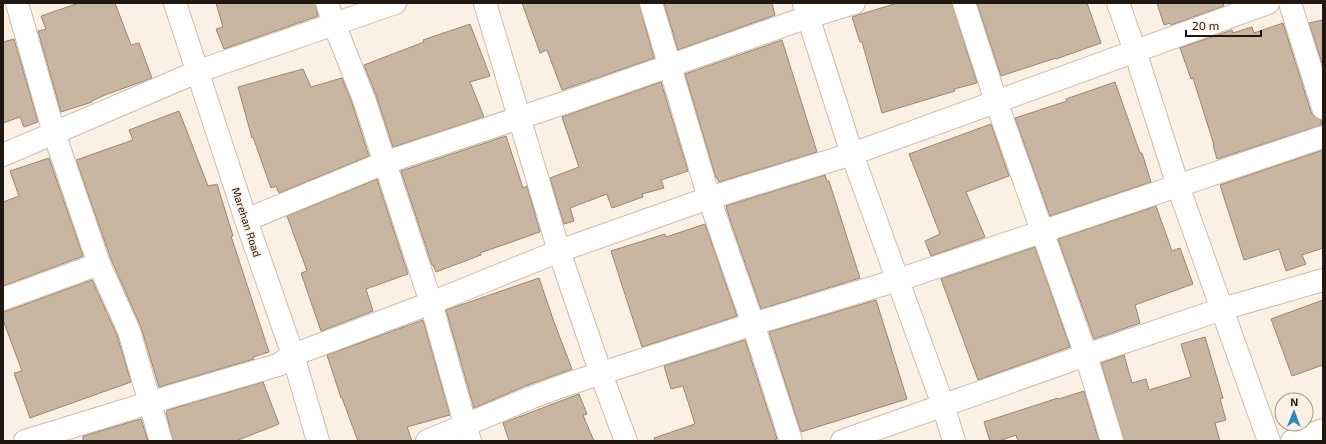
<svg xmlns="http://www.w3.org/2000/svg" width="1326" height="444" font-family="'Exo 2',sans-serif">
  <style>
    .building { fill: #c9b6a2; stroke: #998774 }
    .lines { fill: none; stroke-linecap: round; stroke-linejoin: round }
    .minor-casing { stroke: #cfbba8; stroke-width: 24 }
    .minor { stroke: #fff; stroke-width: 22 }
    .labels { text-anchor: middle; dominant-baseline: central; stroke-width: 3; stroke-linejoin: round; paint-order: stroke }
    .street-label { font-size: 11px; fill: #1f1710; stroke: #fcf0e4 }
  </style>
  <rect width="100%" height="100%" fill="#fcf0e4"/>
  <g class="building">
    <path d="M 79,3 L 115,3 L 131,45 L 139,43 L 152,78 L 105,95 L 92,101 L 92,102 L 61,112 L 38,31 L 46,29 L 41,16 Z"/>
    <path d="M 216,3 L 315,3 L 318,16 L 224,49 L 216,29 L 223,27 Z"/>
    <path d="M 522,3 L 639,3 L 654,58 L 562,90 L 547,50 L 540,53 Z"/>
    <path d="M 664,3 L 772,3 L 775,15 L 678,50 Z"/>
    <path d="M 897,3 L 952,3 L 977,83 L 954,89 L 955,91 L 882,113 L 862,42 L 860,42 L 852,17 Z"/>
    <path d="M 977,3 L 1087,3 L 1101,43 L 1056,59 L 1056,58 L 1001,76 Z"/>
    <path d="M 1157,3 L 1223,3 L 1224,6 L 1171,25 L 1170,23 L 1164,25 Z"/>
    <path d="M 1323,20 L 1323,66 L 1309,23 Z"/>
    <path d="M 1283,23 L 1311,112 L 1315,117 L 1321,120 L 1322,125 L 1217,159 L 1213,145 L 1214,145 L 1193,78 L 1191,79 L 1180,48 L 1232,30 L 1233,33 L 1252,27 L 1254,33 Z"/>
    <path d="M 470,24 L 490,76 L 470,82 L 484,117 L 393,147 L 376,95 L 364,65 L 424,42 L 423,40 Z"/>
    <path d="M 14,39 L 38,122 L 24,127 L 20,117 L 3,123 L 3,42 Z"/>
    <path d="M 782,40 L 817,152 L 719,182 L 717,178 L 716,178 L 685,74 Z"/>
    <path d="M 303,69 L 311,87 L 342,78 L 352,103 L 369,156 L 279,193 L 276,186 L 271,188 L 253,137 L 252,138 L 238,87 Z"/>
    <path d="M 661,82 L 688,171 L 661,180 L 664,188 L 642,194 L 643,197 L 612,208 L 607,194 L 570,208 L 574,221 L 564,224 L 550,178 L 579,167 L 562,117 Z"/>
    <path d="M 1115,82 L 1140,153 L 1142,153 L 1151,182 L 1050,216 L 1015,118 L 1067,101 L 1066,99 Z"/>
    <path d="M 179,111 L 208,186 L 217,184 L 233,236 L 231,236 L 269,352 L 253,357 L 254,359 L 159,387 L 141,327 L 111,259 L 76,160 L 133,140 L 129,130 Z"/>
    <path d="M 991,124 L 1009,176 L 966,192 L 985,237 L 931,256 L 925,241 L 940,234 L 909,154 Z"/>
    <path d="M 506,136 L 523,188 L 527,186 L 540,232 L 480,253 L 481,255 L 436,272 L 433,265 L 432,265 L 401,171 Z"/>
    <path d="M 1323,150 L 1323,248 L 1302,255 L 1306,264 L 1286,271 L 1279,249 L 1244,260 L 1220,185 Z"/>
    <path d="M 49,158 L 83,256 L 3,286 L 3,202 L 19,196 L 10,171 Z"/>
    <path d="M 825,175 L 827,181 L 829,181 L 860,278 L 761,309 L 729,217 L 726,206 Z"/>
    <path d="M 377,179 L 408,274 L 366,289 L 373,311 L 321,331 L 301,273 L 307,271 L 287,216 Z"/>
    <path d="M 1156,206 L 1172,251 L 1180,248 L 1193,284 L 1135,305 L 1140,323 L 1094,339 L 1058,239 Z"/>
    <path d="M 705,224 L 737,316 L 642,347 L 611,251 L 665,234 L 666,237 Z"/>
    <path d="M 1035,247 L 1070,347 L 978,380 L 941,279 Z"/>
    <path d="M 539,278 L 554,322 L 572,369 L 525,386 L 474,408 L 446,310 Z"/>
    <path d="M 92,280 L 117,335 L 131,382 L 30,418 L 14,373 L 22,371 L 3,320 L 3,311 L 7,311 Z"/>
    <path d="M 876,300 L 907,399 L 801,432 L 769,332 Z"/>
    <path d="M 1323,300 L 1323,365 L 1292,376 L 1271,319 Z"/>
    <path d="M 423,320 L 450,415 L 407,427 L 412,441 L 358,441 L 342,398 L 341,398 L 327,355 Z"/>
    <path d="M 1205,337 L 1223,398 L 1220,399 L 1226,420 L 1215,423 L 1220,441 L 1124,441 L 1101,363 L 1124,355 L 1132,383 L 1146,379 L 1149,390 L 1191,377 L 1181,344 Z"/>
    <path d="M 745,340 L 777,439 L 772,441 L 655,441 L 654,438 L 695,424 L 683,386 L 671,389 L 664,366 Z"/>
    <path d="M 263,382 L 279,424 L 236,441 L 173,441 L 166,412 L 168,410 Z"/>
    <path d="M 1084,391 L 1099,441 L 1018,441 L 1016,435 L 999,441 L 990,441 L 984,422 L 1058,398 L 1059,399 Z"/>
    <path d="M 579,394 L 587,414 L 583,415 L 594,441 L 509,441 L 503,423 Z"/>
    <path d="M 141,419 L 148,441 L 83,441 L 83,436 Z"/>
  </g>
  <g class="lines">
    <defs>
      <g id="minor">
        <path d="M 17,3 L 54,133 L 99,264 L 129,331 L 161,441"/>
        <path d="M 175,3 L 246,220 L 293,355 L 318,441"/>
        <path d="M 327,3 L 334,24 L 364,99 L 431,303 L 470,441"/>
        <path d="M 485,3 L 559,251 L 601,374 L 626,441"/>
        <path d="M 651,3 L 709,198 L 753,324 L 791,441"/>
        <path d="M 964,3 L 996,101 L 1086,355 L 1112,441"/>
        <path d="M 1118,3 L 1135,51 L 1178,186 L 1269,441"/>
        <path d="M 1290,3 L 1323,108"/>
        <path d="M 804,4 L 852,154 L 943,405 L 954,441"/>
        <path d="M 3,155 L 199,71 L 395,3"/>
        <path d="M 246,220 L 384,163 L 567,102 L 808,17 L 854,3"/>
        <path d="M 3,299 L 99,264"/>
        <path d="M 25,441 L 172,396 L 278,365 L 293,355 L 431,303 L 559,251 L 709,198 L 852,154 L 1268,3"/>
        <path d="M 427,441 L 530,398 L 565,385 L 753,324 L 898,280 L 1323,137"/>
        <path d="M 842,441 L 1086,355 L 1222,309 L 1323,280"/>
        <path d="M 1292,441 L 1323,430"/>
      </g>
    </defs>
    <use href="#minor" class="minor-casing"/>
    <use href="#minor" class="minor"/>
  </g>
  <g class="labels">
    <g class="street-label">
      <text transform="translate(247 222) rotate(72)">Marehan Road</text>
    </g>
  </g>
  <rect width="1326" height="444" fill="none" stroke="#1f1710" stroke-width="8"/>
  <g transform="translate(1294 412) rotate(1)"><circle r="19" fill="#fcf0e4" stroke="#a4998f"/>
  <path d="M0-3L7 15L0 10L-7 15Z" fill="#2a8ab5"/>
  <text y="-6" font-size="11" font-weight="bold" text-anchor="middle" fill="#1f1710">N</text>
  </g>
  <path d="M1186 30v6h75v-6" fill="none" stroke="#1f1710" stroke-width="2"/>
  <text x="1192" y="30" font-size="12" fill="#1f1710" stroke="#fcf0e4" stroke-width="3" paint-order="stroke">20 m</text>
</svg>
